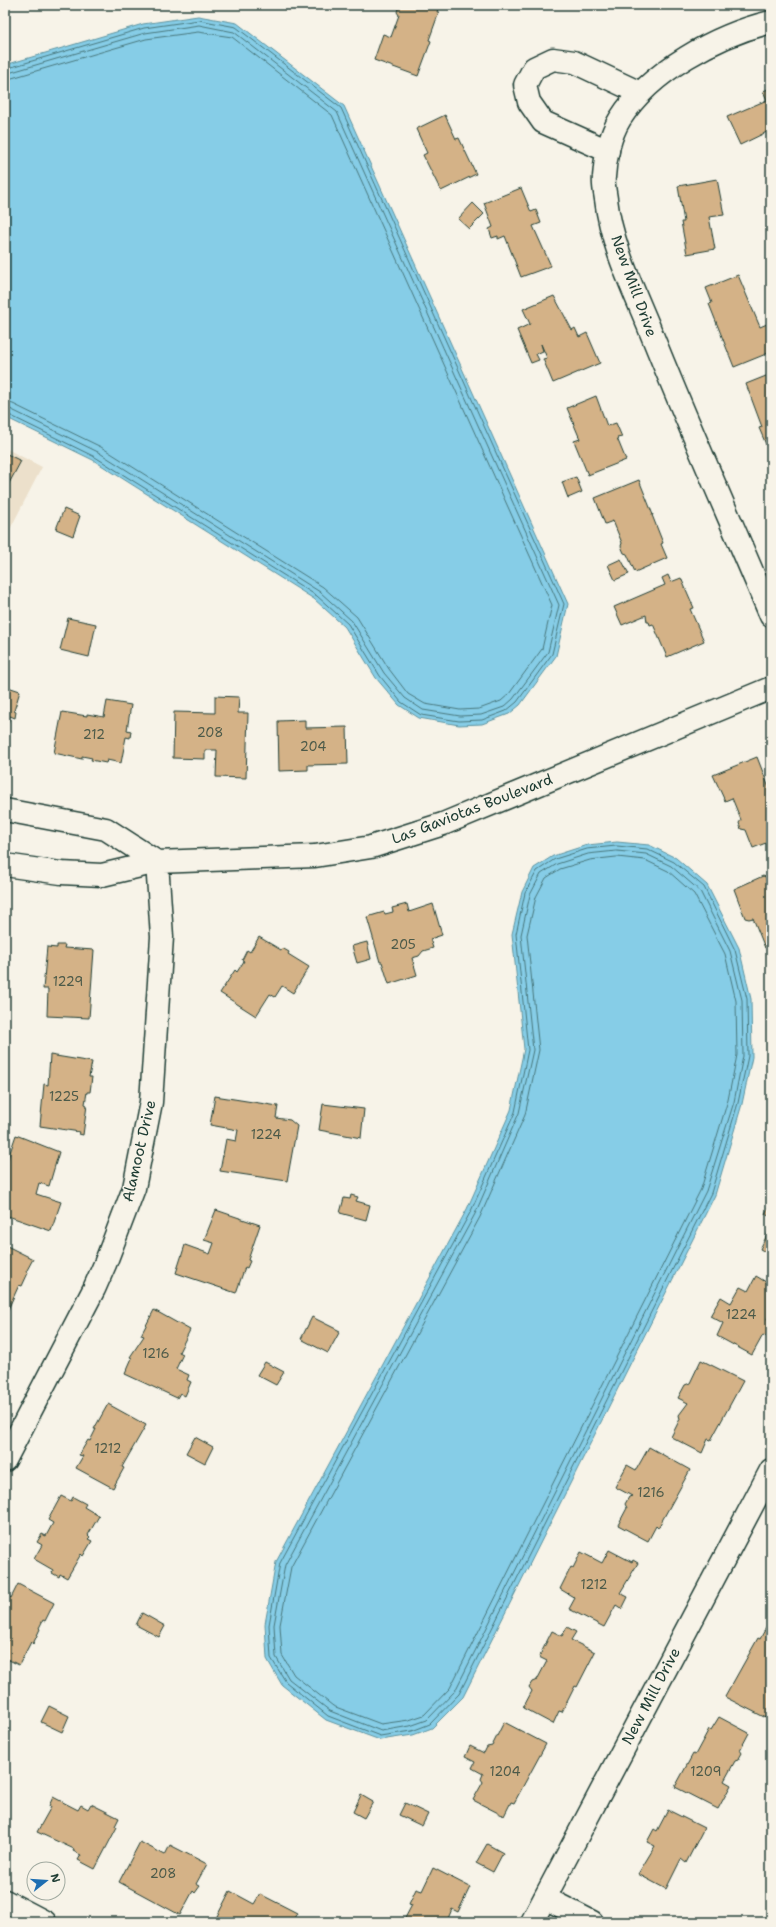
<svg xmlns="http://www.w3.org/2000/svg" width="776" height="1927" font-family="'Shantell Sans',sans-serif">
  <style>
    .built { fill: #ece0cb }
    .water { fill: #86cde7; stroke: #5d939f }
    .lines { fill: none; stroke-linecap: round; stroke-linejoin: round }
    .shore { stroke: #48777c; stroke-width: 1 }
    .building { fill: #d4b287; stroke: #1f3d34 }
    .minor-casing { stroke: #1f3d34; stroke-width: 25 }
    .minor { stroke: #f7f3e8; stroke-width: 22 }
    .labels { text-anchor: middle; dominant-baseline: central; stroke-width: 3; stroke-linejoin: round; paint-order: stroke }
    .number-label { font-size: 13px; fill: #4c5a49 }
    .street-label { font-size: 15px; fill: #1f3d34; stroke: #f7f3e8 }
  </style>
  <rect width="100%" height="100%" fill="#f7f3e8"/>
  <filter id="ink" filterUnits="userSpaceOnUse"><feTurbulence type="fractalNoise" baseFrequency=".025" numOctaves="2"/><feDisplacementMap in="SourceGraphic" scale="8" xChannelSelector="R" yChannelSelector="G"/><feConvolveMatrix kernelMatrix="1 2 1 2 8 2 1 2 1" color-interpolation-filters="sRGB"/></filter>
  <g filter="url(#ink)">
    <path class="built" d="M 5,448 L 42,467 L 5,539 Z"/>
    <g class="water">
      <path d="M 198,16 L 237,23 L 344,106 L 568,604 L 556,656 L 520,705 L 509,714 L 482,724 L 459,725 L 419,718 L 399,705 L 376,678 L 345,627 L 314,599 L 93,460 L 5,417 L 5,65 L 143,24 Z"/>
      <path d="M 617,842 L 649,845 L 676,858 L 707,885 L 739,948 L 751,999 L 752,1057 L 742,1104 L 715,1195 L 463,1697 L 432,1728 L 413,1735 L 380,1740 L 326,1720 L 282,1685 L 267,1659 L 265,1624 L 276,1562 L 467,1209 L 511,1110 L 524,1049 L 512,934 L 522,892 L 534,868 L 553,856 L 587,845 Z"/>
    </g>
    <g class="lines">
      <g class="shore">
        <path d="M 5,69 L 144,28 L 199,20 L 236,27 L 341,108 L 564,604 L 552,654 L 517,702 L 506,711 L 482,720 L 459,721 L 421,715 L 401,702 L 380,676 L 348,624 L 317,596 L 95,457 L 5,413"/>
        <path d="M 5,74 L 145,33 L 199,25 L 234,32 L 337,112 L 559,605 L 548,652 L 513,699 L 504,707 L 481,715 L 460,716 L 423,710 L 405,698 L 384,673 L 352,621 L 320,592 L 98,452 L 10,409 L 5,408"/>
        <path d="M 5,80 L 146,39 L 198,32 L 232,37 L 332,115 L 552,605 L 542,649 L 509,694 L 501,701 L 479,709 L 460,710 L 425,704 L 408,694 L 389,669 L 357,617 L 323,587 L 101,447 L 13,404 L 5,402"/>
        <path d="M 617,846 L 647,849 L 674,862 L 704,887 L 735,950 L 747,999 L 748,1056 L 738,1103 L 711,1193 L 459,1694 L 430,1724 L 412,1731 L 380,1736 L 328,1716 L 286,1682 L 271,1658 L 269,1625 L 280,1563 L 471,1211 L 515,1112 L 528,1050 L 516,934 L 525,893 L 537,871 L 555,859 L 587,849 Z"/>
        <path d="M 617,851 L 646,854 L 671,866 L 700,891 L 730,951 L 742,1000 L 743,1056 L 734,1102 L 706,1191 L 455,1691 L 427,1720 L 410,1726 L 381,1731 L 330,1711 L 289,1679 L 276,1657 L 274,1625 L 285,1565 L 475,1214 L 519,1113 L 533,1050 L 521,935 L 530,895 L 541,874 L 557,864 L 588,854 Z"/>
        <path d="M 617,857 L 645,860 L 668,871 L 694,894 L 725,954 L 736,1001 L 737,1055 L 728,1100 L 701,1189 L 450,1688 L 424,1715 L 409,1720 L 381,1724 L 333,1706 L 294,1675 L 282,1655 L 280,1625 L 291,1567 L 480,1217 L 525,1115 L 539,1050 L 527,935 L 536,897 L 546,878 L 560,869 L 590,860 Z"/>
      </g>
    </g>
    <g class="building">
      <path d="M 399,5 L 439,5 L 437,12 L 439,12 L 429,40 L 431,41 L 418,76 L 374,60 L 383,34 L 391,37 L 399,15 L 397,12 Z"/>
      <path d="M 771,88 L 771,130 L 740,145 L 727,117 L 767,100 L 763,91 Z"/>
      <path d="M 445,115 L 456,139 L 459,138 L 476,174 L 441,191 L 423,155 L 427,153 L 416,129 Z"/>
      <path d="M 717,179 L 724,215 L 709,217 L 715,249 L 687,254 L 681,222 L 684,222 L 678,186 Z"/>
      <path d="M 521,188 L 531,212 L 536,210 L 541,223 L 533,226 L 551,266 L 521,277 L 505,236 L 498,239 L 498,236 L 492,238 L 489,229 L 493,227 L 484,203 Z"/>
      <path d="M 473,203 L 484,214 L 469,229 L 458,219 Z"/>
      <path d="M 738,275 L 760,327 L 767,324 L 771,332 L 771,352 L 734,367 L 709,304 L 712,303 L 706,288 Z"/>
      <path d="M 554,296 L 572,330 L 575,328 L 579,337 L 587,333 L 600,363 L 553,383 L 543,359 L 547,358 L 541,344 L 543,351 L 536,354 L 539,360 L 531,363 L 517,330 L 530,324 L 523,309 Z"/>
      <path d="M 771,374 L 771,456 L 759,428 L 762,427 L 746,384 Z"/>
      <path d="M 596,396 L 607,426 L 616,423 L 622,437 L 617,438 L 626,460 L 588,475 L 574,441 L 580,439 L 567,408 Z"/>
      <path d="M 5,453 L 21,461 L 7,487 L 5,485 Z"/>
      <path d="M 576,477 L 582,492 L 568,498 L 562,482 Z"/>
      <path d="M 639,480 L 653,515 L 652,515 L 663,543 L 661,544 L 667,558 L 635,572 L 627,554 L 624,553 L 621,546 L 622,543 L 613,521 L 605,524 L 595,498 Z"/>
      <path d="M 64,509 L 80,516 L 73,536 L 56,529 Z"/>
      <path d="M 621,559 L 629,574 L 615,580 L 608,565 Z"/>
      <path d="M 668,575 L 671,582 L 681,578 L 694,608 L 690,609 L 704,641 L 667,657 L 653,624 L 650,625 L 649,622 L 647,622 L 646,615 L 622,625 L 614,607 L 665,585 L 662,578 Z"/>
      <path d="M 68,618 L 96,624 L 89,657 L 60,650 Z"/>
      <path d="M 5,686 L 20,691 L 14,711 L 16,712 L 15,718 L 10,716 L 5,732 Z"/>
      <path d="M 215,696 L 239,697 L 238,713 L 248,713 L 246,778 L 216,777 L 217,750 L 205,750 L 205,759 L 173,758 L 174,712 L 215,713 Z"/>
      <path d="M 107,701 L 131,705 L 127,730 L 131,731 L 130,738 L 126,737 L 121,763 L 107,760 L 106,763 L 91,760 L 92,758 L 82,756 L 82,759 L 54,753 L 62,712 L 87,716 L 87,714 L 104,717 Z"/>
      <path d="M 305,720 L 305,728 L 347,727 L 348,764 L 308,765 L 308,770 L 279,771 L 278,721 Z"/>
      <path d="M 757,757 L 771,793 L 771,841 L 753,848 L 746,830 L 741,829 L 739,823 L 741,820 L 732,798 L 725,801 L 713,775 Z"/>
      <path d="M 763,876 L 768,878 L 771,884 L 771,946 L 765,948 L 753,918 L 749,919 L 745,918 L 734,889 Z"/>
      <path d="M 407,904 L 409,912 L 433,904 L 442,935 L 430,939 L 433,948 L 423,951 L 419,956 L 412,958 L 417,975 L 389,984 L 382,962 L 380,962 L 367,917 L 384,912 L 385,914 L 393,912 L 392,908 Z"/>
      <path d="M 259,937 L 281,950 L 282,948 L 289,952 L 288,954 L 309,967 L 293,993 L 282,986 L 275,997 L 270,994 L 256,1016 L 220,993 L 235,970 L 237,972 L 244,961 L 242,960 L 247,950 L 250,952 Z"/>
      <path d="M 367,942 L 371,959 L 357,963 L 352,946 Z"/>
      <path d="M 57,945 L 65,945 L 64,948 L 94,950 L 89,1018 L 47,1016 L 48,989 L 43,989 L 47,947 L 57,948 Z"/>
      <path d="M 50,1055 L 92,1062 L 89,1077 L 92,1077 L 90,1092 L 87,1092 L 85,1104 L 87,1105 L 83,1135 L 79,1134 L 80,1132 L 40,1126 L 44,1084 L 48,1085 Z"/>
      <path d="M 215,1096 L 278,1106 L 276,1118 L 290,1120 L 297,1126 L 287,1181 L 220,1171 L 226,1139 L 236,1141 L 238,1130 L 210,1125 Z"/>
      <path d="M 323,1104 L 364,1109 L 361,1138 L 319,1130 Z"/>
      <path d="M 16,1135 L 59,1152 L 49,1186 L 39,1183 L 36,1194 L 61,1202 L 51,1231 L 5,1215 L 5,1167 Z"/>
      <path d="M 351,1195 L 358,1197 L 356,1201 L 370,1205 L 366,1220 L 340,1213 L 344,1198 L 350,1199 Z"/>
      <path d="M 771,1201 L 771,1217 L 765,1214 Z"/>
      <path d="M 216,1210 L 260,1225 L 248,1260 L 250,1261 L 247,1268 L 245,1267 L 236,1293 L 176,1273 L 185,1245 L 210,1254 L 214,1243 L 204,1240 Z"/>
      <path d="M 771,1227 L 771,1255 L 760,1249 Z"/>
      <path d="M 5,1245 L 33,1259 L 26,1272 L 28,1273 L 22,1286 L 19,1285 L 5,1316 Z"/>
      <path d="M 756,1276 L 771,1285 L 771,1312 L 767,1319 L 771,1322 L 771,1331 L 768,1337 L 763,1335 L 752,1355 L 717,1336 L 723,1323 L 710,1316 L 721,1297 L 731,1303 L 740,1287 L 748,1291 Z"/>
      <path d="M 154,1310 L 190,1330 L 179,1352 L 183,1354 L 176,1369 L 189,1375 L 187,1380 L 191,1382 L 185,1396 L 180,1393 L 177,1398 L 125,1374 L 132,1358 L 130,1357 L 144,1336 L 141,1335 Z"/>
      <path d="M 312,1317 L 340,1331 L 328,1353 L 301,1339 Z"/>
      <path d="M 701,1360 L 743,1381 L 711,1440 L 708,1439 L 702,1453 L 671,1437 L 680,1419 L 679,1415 L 688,1403 L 678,1398 L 685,1385 L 690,1383 Z"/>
      <path d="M 265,1362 L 284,1372 L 276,1385 L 257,1375 Z"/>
      <path d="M 108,1404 L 146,1425 L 122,1467 L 124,1468 L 113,1488 L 76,1468 L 83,1456 L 79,1455 L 88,1440 L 90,1441 L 96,1429 L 94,1429 Z"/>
      <path d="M 195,1437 L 213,1447 L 205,1463 L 186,1453 Z"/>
      <path d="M 649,1447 L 690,1470 L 658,1528 L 656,1526 L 648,1541 L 618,1525 L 627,1508 L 625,1504 L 629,1497 L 632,1496 L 615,1487 L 627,1465 L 636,1470 Z"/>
      <path d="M 61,1496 L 71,1501 L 73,1497 L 86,1504 L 84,1507 L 99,1516 L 88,1535 L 90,1537 L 88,1539 L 92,1541 L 83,1556 L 81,1554 L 67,1578 L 60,1574 L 59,1577 L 52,1573 L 53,1570 L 34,1559 L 42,1545 L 37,1542 L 42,1534 L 46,1536 L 53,1523 L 48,1520 Z"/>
      <path d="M 609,1550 L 632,1562 L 633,1560 L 638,1563 L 620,1593 L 628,1597 L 622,1609 L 616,1605 L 604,1627 L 569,1609 L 575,1598 L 560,1589 L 571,1567 L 573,1568 L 581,1552 L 602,1563 Z"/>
      <path d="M 18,1584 L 54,1603 L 45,1621 L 43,1620 L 39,1628 L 40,1629 L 33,1644 L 31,1642 L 19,1665 L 5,1658 L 5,1604 L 9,1596 L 11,1598 Z"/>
      <path d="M 142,1613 L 165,1626 L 159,1637 L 136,1625 Z"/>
      <path d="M 767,1626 L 771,1628 L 771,1709 L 766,1718 L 725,1697 L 758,1638 L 760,1639 Z"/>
      <path d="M 567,1627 L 576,1632 L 571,1640 L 595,1652 L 577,1687 L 575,1686 L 562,1712 L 559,1711 L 553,1724 L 523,1708 L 532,1691 L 529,1687 L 532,1682 L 537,1680 L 547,1661 L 539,1657 L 552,1631 L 562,1636 Z"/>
      <path d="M 49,1706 L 69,1716 L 62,1732 L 41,1722 Z"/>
      <path d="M 719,1717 L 749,1733 L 740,1750 L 742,1753 L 738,1760 L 735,1761 L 724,1781 L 731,1785 L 718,1809 L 675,1787 L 693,1754 L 695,1755 L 709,1729 L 711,1730 Z"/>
      <path d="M 504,1722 L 546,1744 L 514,1803 L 511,1802 L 504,1816 L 473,1800 L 483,1782 L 481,1779 L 483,1774 L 472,1768 L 475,1762 L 465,1757 L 470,1746 L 484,1753 L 487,1747 L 492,1746 Z"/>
      <path d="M 361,1795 L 373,1802 L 364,1818 L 353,1812 Z"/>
      <path d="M 53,1797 L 78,1810 L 81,1805 L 88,1809 L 91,1804 L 119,1818 L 115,1826 L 117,1827 L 95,1869 L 78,1860 L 81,1855 L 73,1851 L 74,1849 L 37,1832 L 51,1807 L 49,1806 Z"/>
      <path d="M 405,1803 L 428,1814 L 422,1826 L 399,1815 Z"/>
      <path d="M 668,1810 L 704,1828 L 686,1863 L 681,1859 L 666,1889 L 638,1874 L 655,1846 L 647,1842 L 654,1829 L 657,1831 Z"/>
      <path d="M 140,1842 L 165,1855 L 170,1845 L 207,1864 L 196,1884 L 200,1886 L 195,1893 L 193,1891 L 180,1915 L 119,1882 Z"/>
      <path d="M 487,1844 L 503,1853 L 493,1872 L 476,1863 Z"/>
      <path d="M 433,1868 L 470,1887 L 458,1912 L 452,1909 L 447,1921 L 448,1922 L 403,1922 L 412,1905 L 409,1904 L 416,1889 L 422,1891 Z"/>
      <path d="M 230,1891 L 254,1904 L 260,1894 L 297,1913 L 292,1922 L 214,1922 Z"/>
    </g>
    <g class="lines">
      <defs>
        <g id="minor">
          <path d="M 771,22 C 717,35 650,71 620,119 C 610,135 605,158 604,177 C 603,184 605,192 606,199 C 611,243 631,284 648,325 C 687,423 730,519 771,616"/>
          <path d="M 608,151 L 543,122 L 529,102 L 525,85 L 534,68 L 553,59 L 574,62 L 640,93"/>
          <path d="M 5,810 L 106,829 L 157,862 L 102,875 L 61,873 L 5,865"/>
          <path d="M 5,1460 L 94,1289 L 105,1264 L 134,1188 L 151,1102 L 162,937 L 157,862 L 315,856 L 371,847 L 443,824 L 771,688"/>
          <path d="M 545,1898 L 592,1922"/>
          <path d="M 5,1901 L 45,1922"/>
          <path d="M 532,1922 L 771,1470"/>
        </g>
      </defs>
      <use href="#minor" class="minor-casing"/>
      <use href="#minor" class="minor"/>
    </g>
  </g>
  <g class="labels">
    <g class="number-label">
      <text x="210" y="732">208</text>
      <text x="94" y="734">212</text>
      <text x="313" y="746">204</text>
      <text x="403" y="944">205</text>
      <text x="68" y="981">1229</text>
      <text x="64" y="1096">1225</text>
      <text x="266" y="1134">1224</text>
      <text x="741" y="1314">1224</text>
      <text x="156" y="1353">1216</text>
      <text x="108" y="1448">1212</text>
      <text x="651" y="1492">1216</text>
      <text x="594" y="1584">1212</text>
      <text x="505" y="1771">1204</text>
      <text x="706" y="1771">1209</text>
      <text x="163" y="1873">208</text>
    </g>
    <g class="street-label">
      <text transform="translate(634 286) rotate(70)">New Mill Drive</text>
      <text transform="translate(472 809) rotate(-21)">Las Gaviotas Boulevard</text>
      <text transform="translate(139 1151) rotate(-77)">Alamoot Drive</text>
      <text transform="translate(651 1696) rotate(-62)">New Mill Drive</text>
    </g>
  </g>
  <rect width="776" height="1927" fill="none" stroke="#f7f3e8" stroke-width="20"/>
  <rect x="10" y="10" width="756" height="1907" fill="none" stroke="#1f3d34" stroke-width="1.5" filter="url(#ink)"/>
  <g transform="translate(46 1881) rotate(73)"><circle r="19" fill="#f7f3e8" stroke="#a1aaa0"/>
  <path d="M0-3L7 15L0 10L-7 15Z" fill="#1f6fb2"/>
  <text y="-6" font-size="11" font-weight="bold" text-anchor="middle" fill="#1f3d34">N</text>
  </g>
</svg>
